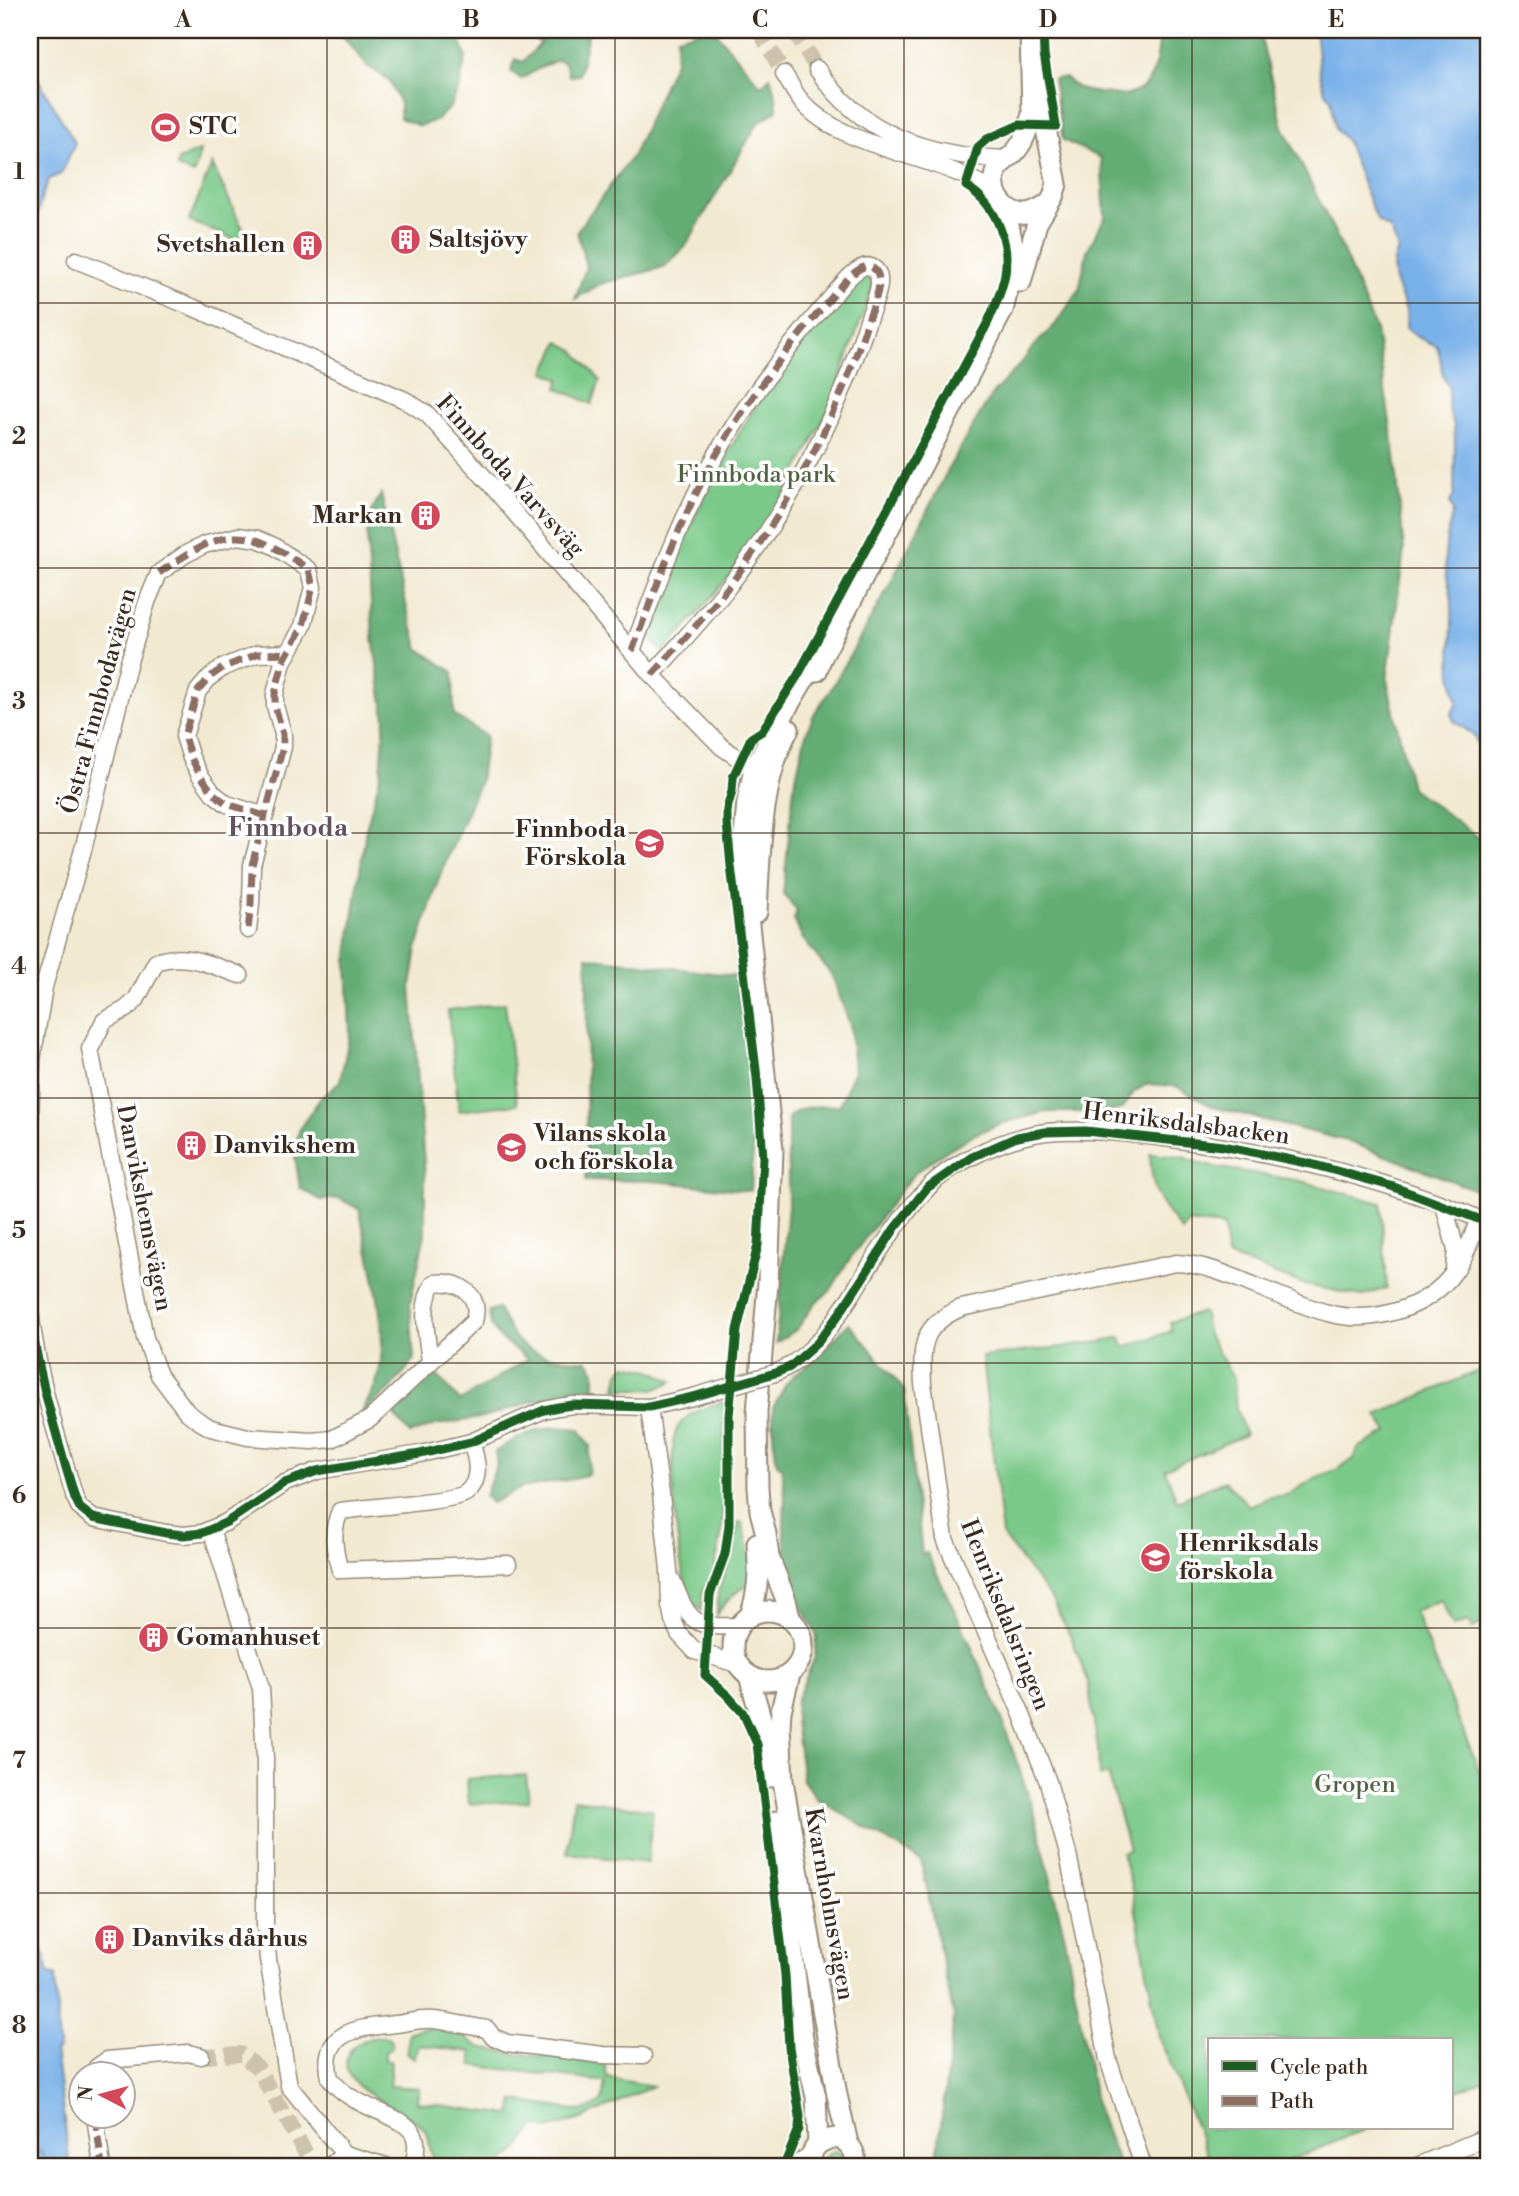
<svg xmlns="http://www.w3.org/2000/svg" width="1519" height="2196" font-family="'Libre Bodoni',serif">
  <style>
    .green { fill: #7ac989; stroke: #5a7a54; stroke-width: 2 }
    .forest { fill: #63ad75; stroke: #4f6c4a; stroke-width: 2 }
    .water { fill: #78b0e8; stroke: #5a6d83; stroke-width: 2 }
    .lines { fill: none; stroke-linecap: round; stroke-linejoin: round }
    .ferry { stroke: #505965; stroke-width: 2; stroke-dasharray: 9 7; stroke-linecap: butt }
    .minor-tunnel { stroke: #cdc3ad; stroke-width: 16; stroke-dasharray: 16 8; stroke-linecap: butt }
    .minor-casing { stroke: #968a78; stroke-width: 19 }
    .tertiary-casing { stroke: #968a78; stroke-width: 23 }
    .minor { stroke: #fff; stroke-width: 16 }
    .tertiary { stroke: #fff; stroke-width: 19 }
    .minor-bridge-casing { stroke: #968a78; stroke-width: 19; stroke-linecap: butt }
    .minor-bridge { stroke: #fff; stroke-width: 16 }
    .quiet { stroke: #8d6e63; stroke-width: 7; stroke-dasharray: 14 7; stroke-linecap: butt }
    .cycleway-casing { stroke: #fff; stroke-width: 13 }
    .cycleway { stroke: #1b5e20; stroke-width: 9 }
    .grid { fill: none; stroke: #3b2a1e; stroke-width: 2; stroke-opacity: 0.55 }
    .labels { text-anchor: middle; dominant-baseline: central; stroke-width: 7; stroke-linejoin: round; paint-order: stroke }
    .poi-label { font-size: 24px; font-weight: bold; fill: #3b2a1e; stroke: #fff; text-anchor: start }
    .park-label { font-size: 24px; fill: #516243; stroke: #fff }
    .street-label { font-size: 24px; fill: #3b2a1e; stroke: #fff }
    .neighbourhood-label { font-size: 26px; font-weight: bold; fill: #64535f; stroke: #fff }
    .neatline { fill: none; stroke: #3b2a1e; stroke-width: 2.5 }
    .grid-label { font-size: 23px; text-anchor: middle; font-weight: bold; fill: #3b2a1e }
  </style>
  <rect width="100%" height="100%" fill="#fff"/>
  <filter id="ink" filterUnits="userSpaceOnUse"><feTurbulence type="fractalNoise" baseFrequency=".0143" numOctaves="2"/><feDisplacementMap in="SourceGraphic" scale="14" xChannelSelector="R" yChannelSelector="G"/><feConvolveMatrix kernelMatrix="1 2 1 2 8 2 1 2 1" color-interpolation-filters="sRGB"/></filter>
  <filter id="wash" filterUnits="userSpaceOnUse"><feTurbulence type="fractalNoise" baseFrequency=".00686" numOctaves="4" result="noise"/><feDisplacementMap in="SourceGraphic" scale="28" xChannelSelector="R" yChannelSelector="G"/><feGaussianBlur stdDeviation="1.57" result="paint"/><feColorMatrix in="noise" values="0 0 0 0 0 0 0 0 0 0 0 0 0 0 0 0 0 1.4 0 .05"/><feComposite in="paint" operator="in"/></filter>
  <g filter="url(#wash)">
    <rect width="100%" height="100%" fill="#f2e9d1"/>
    <g class="green">
      <path d="M 200,151 L 194,174 L 177,167 L 178,160 Z"/>
      <path d="M 212,164 L 251,246 L 189,221 Z"/>
      <path d="M 865,275 L 875,280 L 829,409 L 786,493 L 746,555 L 707,603 L 663,652 L 646,634 C 690,518 738,416 819,321 C 833,305 850,290 865,275 Z"/>
      <path d="M 559,342 L 574,350 L 600,380 L 592,404 L 557,388 L 560,379 L 545,372 Z"/>
      <path d="M 505,1003 L 517,1104 L 459,1111 L 448,1010 Z"/>
      <path d="M 1150,1154 L 1182,1157 L 1208,1166 L 1301,1181 L 1381,1203 L 1387,1288 L 1362,1296 L 1306,1285 L 1227,1256 L 1224,1226 L 1189,1222 L 1182,1231 C 1156,1198 1153,1196 1150,1154 Z"/>
      <path d="M 1203,1312 L 1208,1335 L 1234,1379 L 1236,1408 L 1245,1435 L 1165,1469 L 1177,1501 L 1225,1481 L 1249,1506 L 1270,1497 L 1287,1495 L 1314,1479 L 1338,1469 L 1354,1458 L 1358,1448 L 1388,1432 L 1377,1415 L 1489,1366 L 1489,1620 L 1472,1628 L 1468,1621 L 1453,1626 L 1441,1600 L 1414,1611 L 1489,1795 L 1489,2077 L 1451,2094 L 1451,2040 L 1209,2040 L 1209,2128 L 1369,2128 L 1276,2166 L 1212,2166 L 1159,2037 L 1132,1889 L 1122,1853 L 1129,1850 L 1108,1774 L 1099,1777 L 1098,1749 L 1088,1682 L 1072,1639 L 1051,1598 L 1002,1535 L 982,1357 L 1101,1342 L 1121,1337 L 1124,1347 L 1172,1331 L 1170,1322 Z"/>
      <path d="M 625,1365 L 651,1370 L 673,1381 L 656,1389 L 616,1389 L 619,1373 Z"/>
      <path d="M 725,1401 L 722,1532 L 713,1575 L 703,1590 L 701,1610 C 697,1606 692,1603 690,1598 C 678,1575 667,1455 676,1431 C 684,1412 708,1407 725,1401 Z"/>
      <path d="M 738,1523 L 742,1523 C 749,1543 752,1561 752,1582 C 737,1590 726,1600 717,1614 L 718,1592 L 734,1548 Z"/>
      <path d="M 526,1775 L 529,1801 L 469,1804 L 467,1779 Z"/>
      <path d="M 574,1799 L 653,1810 L 647,1863 L 567,1853 Z"/>
      <path d="M 445,2027 L 460,2029 L 468,2039 L 479,2047 L 503,2052 L 605,2064 L 607,2078 L 653,2086 L 584,2118 L 548,2129 L 535,2126 L 517,2151 L 497,2166 L 449,2166 L 433,2157 C 429,2149 430,2137 426,2131 C 409,2108 337,2092 347,2057 C 349,2050 355,2045 361,2042 C 370,2037 378,2036 388,2037 L 392,2041 L 392,2048 L 385,2052 L 385,2060 L 391,2062 L 389,2086 L 419,2088 L 417,2102 L 511,2115 L 514,2101 L 582,2111 L 592,2108 L 602,2101 L 605,2082 L 472,2065 L 472,2052 L 419,2045 L 414,2058 L 407,2052 L 408,2033 L 419,2029 Z"/>
      <path d="M 832,2151 L 839,2152 L 843,2157 L 842,2166 L 826,2166 L 825,2157 Z"/>
    </g>
    <g class="forest">
      <path d="M 338,30 L 449,30 L 458,32 L 466,57 L 459,88 L 450,107 L 437,120 L 419,126 L 400,118 L 400,104 L 389,80 L 367,66 Z"/>
      <path d="M 523,30 L 589,30 L 579,75 L 569,76 L 565,63 L 558,60 L 543,66 L 521,79 L 511,71 L 515,59 L 523,62 L 541,43 L 522,33 Z"/>
      <path d="M 703,30 L 714,30 L 761,86 L 770,77 L 776,96 L 777,110 L 758,123 L 685,247 L 664,267 L 600,284 L 575,299 L 586,267 L 577,231 L 633,155 L 675,61 L 677,37 Z"/>
      <path d="M 1160,30 L 1259,30 L 1283,127 L 1337,237 L 1376,330 L 1395,456 L 1404,550 L 1387,680 L 1411,788 L 1489,845 L 1489,1195 L 1347,1141 L 1213,1107 L 1176,1086 L 1147,1084 L 1134,1092 L 1122,1109 L 1107,1112 L 1047,1112 L 1026,1117 L 999,1124 L 971,1136 L 945,1152 L 917,1171 L 903,1187 L 849,1260 L 830,1291 L 815,1303 L 797,1329 L 776,1343 L 788,1206 L 788,1118 C 799,1104 823,1107 840,1105 L 854,1071 L 850,1025 L 832,975 L 803,939 L 794,920 L 797,910 L 783,894 L 794,786 L 805,737 L 813,716 L 831,689 L 888,588 L 951,464 L 975,422 L 994,392 L 1023,361 L 1033,347 L 1055,325 L 1079,290 L 1087,251 L 1105,217 L 1101,158 L 1063,140 L 1053,79 L 1066,78 C 1076,90 1084,91 1100,93 C 1107,93 1115,95 1122,95 C 1157,93 1158,55 1160,30 Z"/>
      <path d="M 381,494 L 407,609 L 419,649 L 453,672 L 454,715 L 486,736 L 480,781 L 439,878 L 417,948 L 411,986 L 425,1177 L 425,1234 L 410,1304 L 414,1360 L 391,1388 L 361,1414 C 366,1403 374,1391 377,1380 C 392,1332 369,1257 359,1209 L 339,1198 L 321,1200 L 300,1188 L 294,1150 L 300,1128 L 320,1099 L 340,1081 L 350,1034 L 347,961 L 366,829 L 381,773 L 385,718 L 373,637 L 367,535 L 372,510 Z"/>
      <path d="M 587,957 L 735,976 L 747,1040 L 754,1128 L 751,1191 L 653,1181 L 586,1180 Z"/>
      <path d="M 498,1309 C 504,1320 510,1333 519,1342 C 533,1357 568,1359 588,1361 L 595,1371 L 595,1390 L 537,1400 L 486,1417 L 436,1425 L 410,1434 L 394,1415 L 398,1406 L 432,1370 L 460,1401 L 528,1359 C 512,1346 488,1336 489,1311 Z"/>
      <path d="M 849,1323 L 904,1390 L 922,1554 L 927,1553 L 969,1641 L 1002,1719 L 1035,1815 L 1065,1938 L 1097,2110 L 1120,2166 L 936,2166 L 954,2017 L 921,1861 L 816,1798 L 803,1780 L 795,1722 L 796,1701 L 815,1657 L 817,1636 L 809,1619 L 794,1595 L 787,1570 L 784,1526 L 785,1497 L 782,1467 L 777,1464 L 773,1436 L 773,1408 L 786,1384 L 795,1374 L 817,1358 Z"/>
      <path d="M 555,1427 L 579,1429 L 590,1446 L 588,1474 L 578,1478 L 521,1488 L 491,1503 L 485,1496 L 497,1464 L 495,1452 C 514,1438 532,1430 555,1427 Z"/>
    </g>
    <g class="water">
      <path d="M 1315,30 L 1489,30 L 1489,751 L 1479,748 L 1474,735 L 1454,721 L 1451,714 L 1458,703 C 1447,671 1453,637 1452,604 C 1452,593 1448,583 1446,572 C 1443,555 1448,528 1453,512 L 1450,502 L 1454,495 L 1455,439 L 1454,425 L 1448,408 L 1449,387 C 1439,375 1443,360 1437,346 L 1417,337 L 1406,328 C 1406,323 1407,316 1406,311 C 1400,287 1386,275 1398,250 L 1391,230 L 1378,221 L 1372,208 L 1346,140 L 1336,130 L 1331,99 L 1325,92 L 1320,74 Z"/>
      <path d="M 30,65 L 75,143 L 61,174 L 49,179 L 42,196 L 37,217 L 30,213 Z"/>
      <path d="M 30,1899 L 49,1974 L 55,1975 L 59,2050 L 55,2051 L 70,2166 L 30,2166 Z"/>
    </g>
    <g class="lines">
      <path class="ferry" d="M 30,2135 L 50,2166"/>
    </g>
  </g>
  <g filter="url(#ink)">
    <g class="lines">
      <g class="minor-tunnel">
        <path d="M 759,30 L 784,74"/>
        <path d="M 794,30 L 817,69"/>
        <path d="M 201,2056 L 240,2054 L 257,2067 L 313,2166"/>
      </g>
      <defs>
        <g id="minor">
          <path d="M 817,69 C 861,135 928,156 1005,159"/>
          <path d="M 784,74 C 790,83 795,94 802,102 C 846,152 941,153 996,194"/>
          <path d="M 76,260 L 192,307 L 405,400 L 427,414 L 492,486 L 652,675 L 709,734 L 722,747 L 754,769 L 763,773"/>
          <path d="M 632,651 C 655,590 677,528 708,470 C 741,408 785,350 831,298 C 839,289 858,262 871,267 C 889,275 872,307 868,320 C 837,418 788,510 725,591 C 702,620 677,647 652,675"/>
          <path d="M 265,816 L 227,804 L 213,793 L 200,775 L 191,758 L 184,736 L 198,691 L 210,677 L 224,667 L 257,654 L 288,653"/>
          <path d="M 240,975 C 213,966 184,951 156,962 L 136,1000 L 126,1009 L 104,1021 L 90,1049 L 145,1338 L 159,1375 L 187,1412 L 199,1421 L 211,1428 L 248,1437 L 312,1441 L 332,1439 L 370,1419 L 474,1321 C 482,1294 458,1280 434,1283 C 419,1305 427,1336 430,1361"/>
          <path d="M 30,1124 L 32,1060 L 44,987 L 84,846 L 128,665 L 147,602 L 159,573 L 186,554 L 204,545 L 238,536 L 258,539 L 274,546 L 309,570 L 313,587 L 303,626 L 283,662 L 275,694 L 275,706 L 283,734 L 283,747 L 252,865 L 251,904 L 248,930"/>
          <path d="M 1444,1205 L 1456,1250 L 1454,1269"/>
          <path d="M 30,1310 C 37,1375 57,1436 75,1498 L 80,1508 L 93,1518 L 166,1533 L 184,1535 L 202,1533 L 227,1522 L 285,1483 L 317,1471 L 420,1454 L 471,1442 L 544,1410 L 558,1407 L 573,1405 L 649,1407 L 693,1397"/>
          <path d="M 775,1373 C 821,1354 845,1304 871,1264 C 887,1239 904,1214 924,1192 C 950,1162 1007,1137 1046,1132 C 1087,1128 1131,1134 1172,1139 C 1280,1154 1388,1178 1488,1223"/>
          <path d="M 649,1407 L 661,1494 L 669,1570 L 670,1605 L 673,1620 L 679,1634 L 695,1651 L 737,1664"/>
          <path d="M 471,1442 C 477,1459 482,1480 466,1493 C 456,1501 360,1508 340,1511 C 331,1532 334,1549 340,1570 L 508,1564"/>
          <path d="M 211,1529 L 261,1688 L 265,1758 L 265,1924 L 268,1959 L 289,2086 L 344,2154 L 386,2166"/>
          <path d="M 673,1582 C 689,1623 695,1628 739,1626"/>
          <path d="M 94,2074 L 97,2067 L 107,2060 L 188,2053 L 201,2056"/>
          <path d="M 95,2116 L 102,2166"/>
          <path d="M 330,2166 L 344,2154"/>
          <path d="M 413,2166 C 415,2156 419,2143 413,2133 C 401,2113 350,2108 330,2078 C 319,2029 361,2028 396,2024 C 411,2022 418,2019 434,2020 C 451,2022 469,2026 487,2029 L 493,2037 L 507,2043 L 603,2055 L 643,2056"/>
          <path d="M 795,2166 L 812,2153"/>
          <path d="M 1143,2166 L 1108,2059 L 1068,1854 L 1048,1782 L 1020,1710 L 945,1539 L 923,1384 C 921,1344 922,1325 961,1308 L 1176,1263 C 1205,1264 1231,1276 1258,1287 C 1281,1296 1305,1307 1328,1313 C 1371,1325 1428,1309 1454,1272 C 1466,1256 1472,1237 1479,1219"/>
          <path d="M 1417,2166 L 1489,2136"/>
        </g>
        <g id="tertiary">
          <path d="M 1030,30 L 1032,114 C 1029,127 1024,143 1014,153 C 1007,160 999,163 996,173 C 990,191 1003,211 1022,214 C 1031,215 1039,210 1047,205"/>
          <path d="M 1021,282 L 1037,223 L 1053,197 L 1057,184 L 1031,55"/>
          <path d="M 817,671 L 821,659 L 1003,310 L 1014,265 L 1014,249 L 1005,207"/>
          <path d="M 757,912 C 760,856 761,778 789,729"/>
          <circle cx="768" cy="1646" r="35"/>
          <path d="M 750,1616 C 759,1591 759,1569 757,1543"/>
          <path d="M 790,1618 L 786,1600 L 769,1557 L 766,1534 L 760,1511 L 758,1488 L 757,1412 L 768,1283 L 773,1150 L 742,859 L 747,802 L 754,769 L 787,708 L 803,681 L 821,659"/>
          <path d="M 790,1674 L 781,1711 L 780,1726 L 783,1781 L 837,2095 L 848,2143"/>
          <path d="M 749,1676 L 763,1725 L 771,1777"/>
          <path d="M 777,1821 L 803,2039 L 816,2097 L 818,2144"/>
          <path d="M 812,2166 C 808,2147 822,2138 840,2138 C 851,2145 857,2152 855,2166"/>
        </g>
      </defs>
      <use href="#minor" class="minor-casing"/>
      <use href="#tertiary" class="tertiary-casing"/>
      <use href="#minor" class="minor"/>
      <use href="#tertiary" class="tertiary"/>
      <defs>
        <path id="minor-bridge" d="M 693,1397 L 775,1373"/>
      </defs>
      <use href="#minor-bridge" class="minor-bridge-casing"/>
      <use href="#minor-bridge" class="minor-bridge"/>
      <g class="quiet">
        <path d="M 159,573 C 224,528 245,523 309,570 L 313,587 L 303,626 L 283,662 L 275,694 L 275,706 L 283,734 L 283,747 L 252,865 L 251,904 L 248,930"/>
        <path d="M 632,651 C 655,590 677,528 708,470 C 741,408 785,350 831,298 C 839,289 858,262 871,267 C 889,275 872,307 868,320 C 837,418 788,510 725,591 C 702,620 677,647 652,675"/>
        <path d="M 265,816 L 227,804 L 213,793 L 200,775 L 191,758 L 184,736 L 198,691 L 210,677 L 224,667 L 257,654 L 288,653"/>
        <path d="M 94,2074 L 97,2067 L 107,2060"/>
        <path d="M 95,2116 L 102,2166"/>
      </g>
      <defs>
        <g id="cycleway">
          <path d="M 30,1310 C 37,1375 57,1436 75,1498 L 80,1508 L 93,1518 L 166,1533 L 184,1535 L 202,1533 L 227,1522 L 285,1483 L 317,1471 L 420,1454 L 471,1442 L 544,1410 L 558,1407 L 573,1405 L 649,1407 L 693,1397 L 775,1373 L 790,1367 L 818,1342 L 842,1310 L 895,1228 L 927,1188 L 972,1157 L 1017,1137 L 1045,1132 L 1086,1131 L 1223,1146 L 1311,1164 L 1391,1186 L 1489,1223"/>
          <path d="M 788,2166 L 786,2161 L 799,2129 L 800,2116 L 789,2047 L 785,1975 L 757,1744 L 743,1713 L 728,1696 L 705,1675 L 710,1595 L 725,1554 L 729,1525 L 729,1416 L 737,1330 L 758,1245 L 763,1158 L 757,1078 L 731,866 L 727,823 L 727,809 L 732,791 L 733,777 L 751,738 L 762,731 L 798,675 L 988,322 C 993,310 999,298 1002,286 C 1014,249 998,205 966,186 L 978,147 L 987,139 L 1019,125 L 1056,126 L 1044,54 L 1043,30"/>
        </g>
      </defs>
      <use href="#cycleway" class="cycleway-casing"/>
      <use href="#cycleway" class="cycleway"/>
    </g>
  </g>
  <path class="grid" d="M 327,30 L 327,2166M 615,30 L 615,2166M 904,30 L 904,2166M 1192,30 L 1192,2166M 30,303 L 1489,303M 30,568 L 1489,568M 30,833 L 1489,833M 30,1098 L 1489,1098M 30,1363 L 1489,1363M 30,1628 L 1489,1628M 30,1893 L 1489,1893"/>
  <defs>
    <symbol id="stadium-disc" viewBox="-11 -11 22 22"><circle r="9.5" fill="#d1495b" stroke="#fff"/><path d="M0-5a6.5 5 0 1 0 0 10a6.5 5 0 1 0 0-10ZM-3.5-1.8h7v3.6h-7Z" fill="#fff"/></symbol>
    <symbol id="building-disc" viewBox="-11 -11 22 22"><circle r="9.5" fill="#d1495b" stroke="#fff"/><path d="M-4-6H4V6H1V3H-1V6H-4ZM-2.5-4.3h1.7v1.8h-1.7ZM.8-4.3h1.7v1.8H.8ZM-2.5-1h1.7V.8h-1.7ZM.8-1h1.7V.8H.8Z" fill="#fff"/></symbol>
    <symbol id="school-disc" viewBox="-11 -11 22 22"><circle r="9.5" fill="#d1495b" stroke="#fff"/><path d="M0-5L7-2L0 1L-7-2ZM-4 1L0 2.5L4 1V4Q0 6-4 4Z" fill="#fff"/></symbol>
  </defs>
  <g fill-rule="evenodd">
    <use href="#stadium-disc" x="148" y="110" width="35" height="35"/>
    <use href="#building-disc" x="388" y="222" width="35" height="35"/>
    <use href="#building-disc" x="290" y="228" width="35" height="35"/>
    <use href="#building-disc" x="408" y="498" width="35" height="35"/>
    <use href="#school-disc" x="632" y="826" width="35" height="35"/>
    <use href="#building-disc" x="174" y="1128" width="35" height="35"/>
    <use href="#school-disc" x="494" y="1130" width="35" height="35"/>
    <use href="#school-disc" x="1138" y="1540" width="35" height="35"/>
    <use href="#building-disc" x="136" y="1620" width="35" height="35"/>
    <use href="#building-disc" x="92" y="1922" width="35" height="35"/>
  </g>
  <g class="labels">
    <g class="poi-label">
      <text x="189" y="127">STC</text>
      <text x="429" y="240">Saltsjövy</text>
      <text x="285" y="245" text-anchor="end">Svetshallen</text>
      <text x="402" y="516" text-anchor="end">Markan</text>
      <text x="626" y="830" text-anchor="end">Finnboda<tspan x="626" dy="28">Förskola</tspan></text>
      <text x="534" y="1134">Vilans skola<tspan x="534" dy="28">och förskola</tspan></text>
      <text x="214" y="1146">Danvikshem</text>
      <text x="1179" y="1544">Henriksdals<tspan x="1179" dy="28">förskola</tspan></text>
      <text x="176" y="1638">Gomanhuset</text>
      <text x="132" y="1939">Danviks dårhus</text>
    </g>
    <g class="park-label">
      <text x="756" y="475">Finnboda park</text>
      <text x="1355" y="1785">Gropen</text>
    </g>
    <g class="street-label">
      <text transform="translate(510 476) rotate(48)">Finnboda Varvsväg</text>
      <text transform="translate(99 701) rotate(-75)">Östra Finnbodavägen</text>
      <text transform="translate(1186 1124) rotate(7)">Henriksdalsbacken</text>
      <text transform="translate(144 1208) rotate(79)">Danvikshemsvägen</text>
      <text transform="translate(1005 1615) rotate(68)">Henriksdalsringen</text>
      <text transform="translate(829 1904) rotate(80)">Kvarnholmsvägen</text>
    </g>
    <g class="neighbourhood-label">
      <text x="288" y="828">Finnboda</text>
    </g>
  </g>
  <rect width="1519" height="2196" fill="none" stroke="#fff" stroke-width="77"/>
  <rect x="1208" y="2038" width="245" height="91" fill="#ffffff" stroke="#b1aaa5" stroke-width="2"/>
  <rect x="1222" y="2061" width="35" height="10" fill="#1b5e20" stroke="#b1aaa5" stroke-width="2"/>
  <text x="1270" y="2074" font-size="21" fill="#3b2a1e">Cycle path</text>
  <rect x="1222" y="2096" width="35" height="10" fill="#8d6e63" stroke="#b1aaa5" stroke-width="2"/>
  <text x="1270" y="2108" font-size="21" fill="#3b2a1e">Path</text>
  <g transform="translate(102 2095) rotate(276)"><circle r="33" fill="#ffffff" stroke="#b1aaa5" stroke-width="2"/>
  <path d="M0-5L12 26L0 18L-12 26Z" fill="#d1495b"/>
  <text y="-10" font-size="19" font-weight="bold" text-anchor="middle" fill="#3b2a1e">N</text>
  </g>
  <rect x="38" y="38" width="1442" height="2120" class="neatline"/>
  <g class="grid-label">
    <text x="183" y="27">A</text>
    <text x="471" y="27">B</text>
    <text x="760" y="27">C</text>
    <text x="1048" y="27">D</text>
    <text x="1336" y="27">E</text>
    <text x="19" y="179">1</text>
    <text x="19" y="444">2</text>
    <text x="19" y="709">3</text>
    <text x="19" y="974">4</text>
    <text x="19" y="1238">5</text>
    <text x="19" y="1503">6</text>
    <text x="19" y="1768">7</text>
    <text x="19" y="2033">8</text>
  </g>
</svg>
